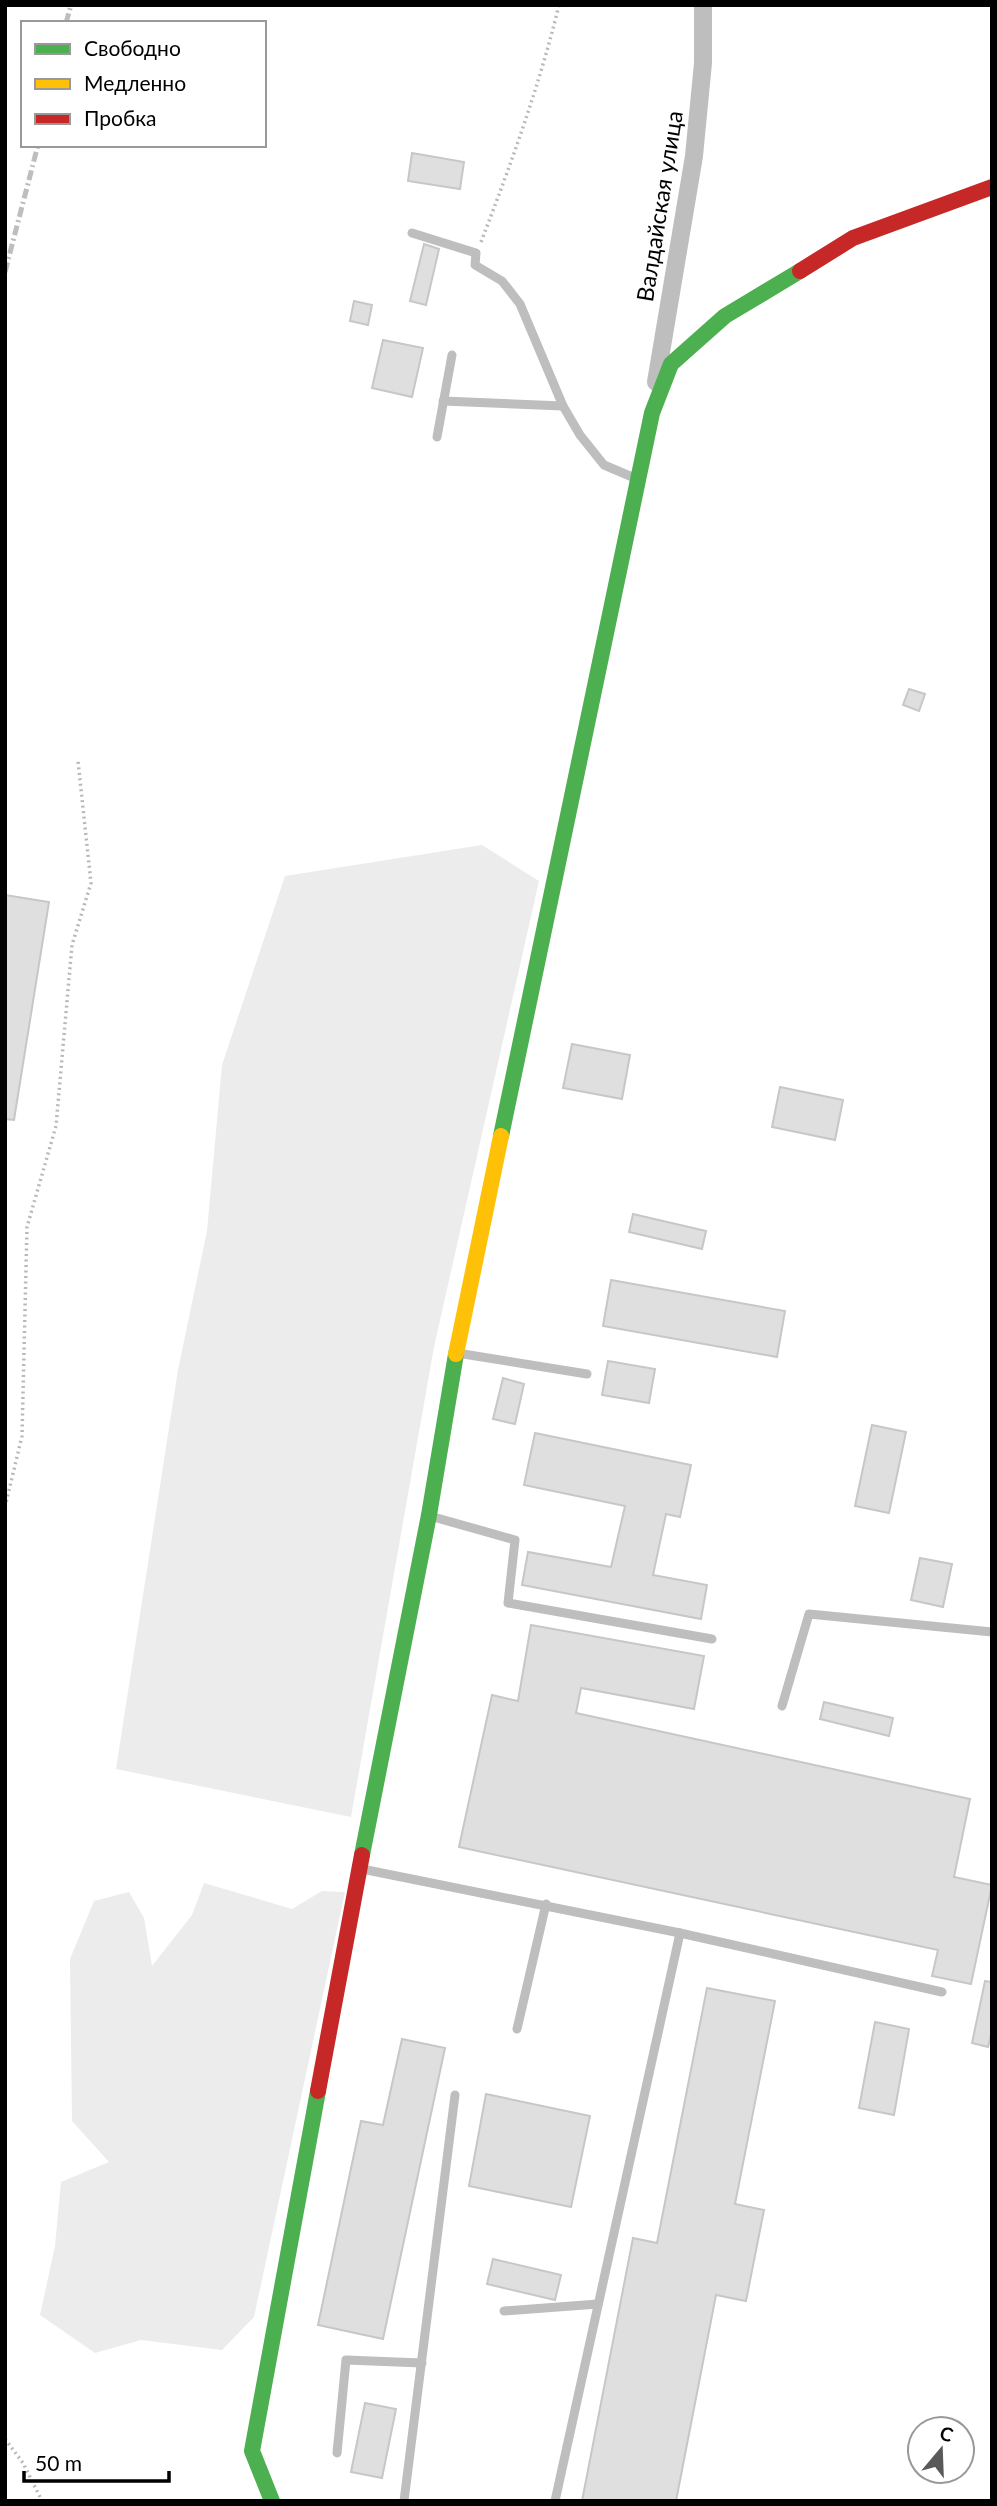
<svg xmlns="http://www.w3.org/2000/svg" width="997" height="2506" font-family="Lato,sans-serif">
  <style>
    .green { fill: #ececec }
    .building { fill: #dfdfdf; stroke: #c7c7c7; stroke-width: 2 }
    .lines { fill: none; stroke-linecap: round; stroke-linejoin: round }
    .path { stroke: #b9b9b9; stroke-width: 3.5; stroke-dasharray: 2 3.5; stroke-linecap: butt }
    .lane { stroke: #bebebe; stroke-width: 9 }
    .street { stroke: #bebebe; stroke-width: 18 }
    .fast { stroke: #4caf50; stroke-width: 16 }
    .slow { stroke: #ffc107; stroke-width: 16 }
    .jam { stroke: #c62828; stroke-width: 16 }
    .rail { stroke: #bebebe; stroke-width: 5; stroke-dasharray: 10 3.5 2 3.5; stroke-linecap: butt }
    .labels { text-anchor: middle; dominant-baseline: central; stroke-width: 5; stroke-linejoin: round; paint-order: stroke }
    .street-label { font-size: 23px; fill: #000; stroke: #fff }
  </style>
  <rect width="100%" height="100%" fill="#fff"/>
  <g class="green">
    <path d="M 482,845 L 539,881 L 434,1347 L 351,1817 L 116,1769 L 178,1370 L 207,1231 L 222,1065 L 285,876 Z"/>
    <path d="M 204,1883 L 292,1909 L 322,1891 L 345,1892 L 254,2317 L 222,2350 L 141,2340 L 95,2353 L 40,2315 L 55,2246 L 61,2182 L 109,2162 L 72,2121 L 70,1959 L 94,1901 L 129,1892 L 144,1918 L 152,1966 L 192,1915 Z"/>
  </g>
  <g class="building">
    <path d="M 412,153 L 464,162 L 460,189 L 408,181 Z"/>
    <path d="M 424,244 L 439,249 L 426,305 L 410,301 Z"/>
    <path d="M 354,301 L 372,305 L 368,325 L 350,321 Z"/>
    <path d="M 383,340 L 423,348 L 412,397 L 372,388 Z"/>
    <path d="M 909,689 L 925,694 L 919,711 L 903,705 Z"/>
    <path d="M 5,895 L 49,902 L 14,1120 L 5,1119 Z"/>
    <path d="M 572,1044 L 630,1055 L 622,1099 L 563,1088 Z"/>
    <path d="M 780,1087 L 843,1100 L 835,1140 L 772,1127 Z"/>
    <path d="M 633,1214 L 706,1231 L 702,1249 L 629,1232 Z"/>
    <path d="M 611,1280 L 785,1311 L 777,1357 L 603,1326 Z"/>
    <path d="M 608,1361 L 655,1369 L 649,1403 L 602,1395 Z"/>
    <path d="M 503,1378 L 524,1384 L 515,1424 L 493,1419 Z"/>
    <path d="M 872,1425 L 906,1432 L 889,1513 L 855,1506 Z"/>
    <path d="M 535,1433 L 691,1465 L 680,1517 L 666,1514 L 653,1575 L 707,1585 L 701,1619 L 522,1585 L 528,1552 L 611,1567 L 625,1506 L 524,1485 Z"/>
    <path d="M 920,1558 L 952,1564 L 943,1607 L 911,1600 Z"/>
    <path d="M 531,1625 L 704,1656 L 694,1709 L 581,1688 L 576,1713 L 970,1799 L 954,1877 L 992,1885 L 971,1984 L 932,1976 L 938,1950 L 459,1847 L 492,1695 L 518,1701 Z"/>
    <path d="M 824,1702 L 893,1718 L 889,1736 L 820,1719 Z"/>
    <path d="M 985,1981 L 992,1982 L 992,2031 L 988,2047 L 972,2043 Z"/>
    <path d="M 707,1988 L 775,2001 L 735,2204 L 764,2210 L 746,2301 L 716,2295 L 676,2501 L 582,2501 L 633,2238 L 657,2243 Z"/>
    <path d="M 875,2022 L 909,2029 L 894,2115 L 859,2108 Z"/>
    <path d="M 402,2039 L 445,2048 L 383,2339 L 318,2325 L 361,2121 L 383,2125 Z"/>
    <path d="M 486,2094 L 590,2116 L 571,2207 L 469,2186 Z"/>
    <path d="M 493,2259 L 561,2275 L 555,2300 L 487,2284 Z"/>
    <path d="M 365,2403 L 396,2409 L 382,2478 L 351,2472 Z"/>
  </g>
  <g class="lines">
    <g class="path">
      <path d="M 481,242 C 511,164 539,87 559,5"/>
      <path d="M 5,1507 L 22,1436 L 27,1227 L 56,1126 L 72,945 L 91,883 L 78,761"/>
      <path d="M 5,2439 L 23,2463 L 42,2501"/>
    </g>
    <g class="lane">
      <path d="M 412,233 L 476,253 L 475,265 L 502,281 L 520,304 L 563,406 L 580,435 L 604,465 L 637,479"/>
      <path d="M 443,401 L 563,406"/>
      <path d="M 437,437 L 452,355"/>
      <path d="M 457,1353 L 587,1374"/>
      <path d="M 430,1516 L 515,1540 L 508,1603 L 712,1639"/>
      <path d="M 782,1706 L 809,1614 L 992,1632"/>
      <path d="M 362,1869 L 680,1933 L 942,1992"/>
      <path d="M 517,2029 L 546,1904"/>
      <path d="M 504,2311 L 598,2304"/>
      <path d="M 337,2453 L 346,2360 L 422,2363"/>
      <path d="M 404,2501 L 455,2095"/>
      <path d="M 555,2501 L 680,1933"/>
    </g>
    <path class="street" d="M 656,382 L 694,156 L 703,63 L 703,5"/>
    <g class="fast">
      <path d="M 501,1136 L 652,413 L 671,364 L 725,316 L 800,271"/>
      <path d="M 362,1855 L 429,1515 L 456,1354"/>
      <path d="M 272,2501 L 252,2451 L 318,2091"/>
    </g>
    <path class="slow" d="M 456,1354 L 501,1136"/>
    <g class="jam">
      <path d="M 800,271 L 853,238 L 992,187"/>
      <path d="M 318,2091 L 362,1855"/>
    </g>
    <g class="rail">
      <path d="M 66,23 L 71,5"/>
      <path d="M 5,272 L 38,145"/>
    </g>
  </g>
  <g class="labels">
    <g class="street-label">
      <text transform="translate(659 206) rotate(-81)">Валдайская улица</text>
    </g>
  </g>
  <rect width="997" height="2506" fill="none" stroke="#000000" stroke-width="14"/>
  <rect x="21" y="21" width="245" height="126" fill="#ffffff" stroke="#999999" stroke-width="2"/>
  <rect x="35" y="44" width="35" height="10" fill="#4caf50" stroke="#999999" stroke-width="2"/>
  <text x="84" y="56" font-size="21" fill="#000000">Свободно</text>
  <rect x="35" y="79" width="35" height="10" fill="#ffc107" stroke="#999999" stroke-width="2"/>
  <text x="84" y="91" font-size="21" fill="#000000">Медленно</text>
  <rect x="35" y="114" width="35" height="10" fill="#c62828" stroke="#999999" stroke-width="2"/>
  <text x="84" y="126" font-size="21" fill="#000000">Пробка</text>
  <g transform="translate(941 2450) rotate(19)"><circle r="33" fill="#ffffff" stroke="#999999" stroke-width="2"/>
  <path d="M0-5L12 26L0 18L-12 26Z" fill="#595959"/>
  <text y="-10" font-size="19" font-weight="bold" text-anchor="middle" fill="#000000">С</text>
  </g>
  <path d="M24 2471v10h145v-10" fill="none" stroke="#000000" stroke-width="3.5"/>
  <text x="35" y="2471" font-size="21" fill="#000000" stroke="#ffffff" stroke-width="5" paint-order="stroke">50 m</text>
</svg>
